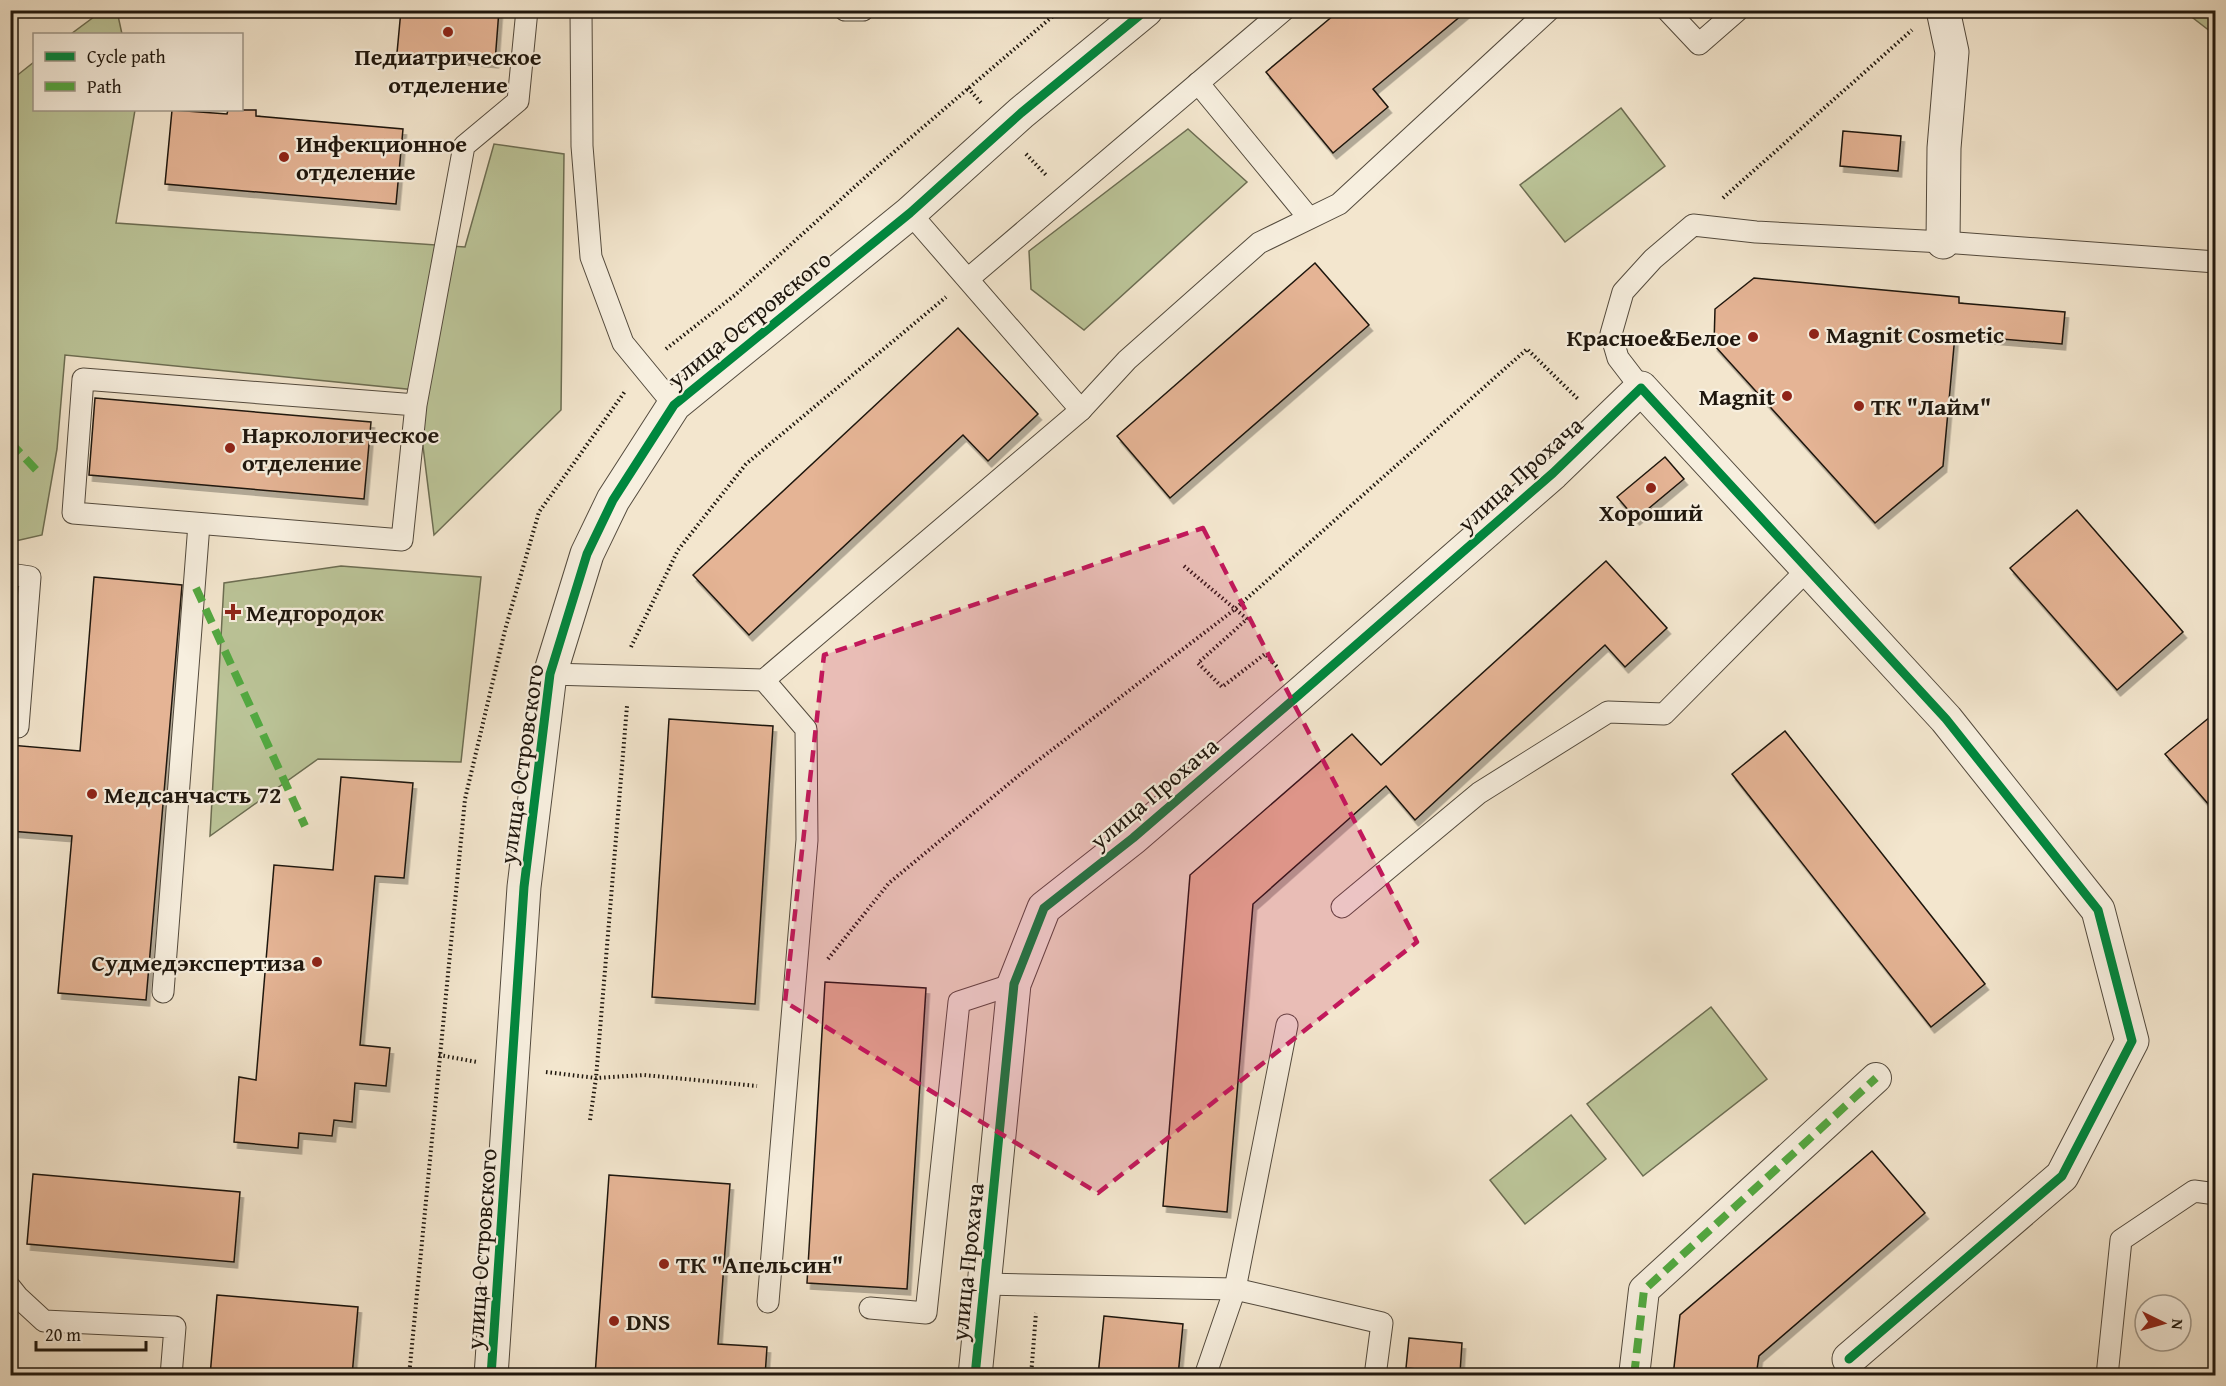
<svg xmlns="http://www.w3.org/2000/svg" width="2226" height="1386" font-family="'Gentium Book Plus',serif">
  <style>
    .green { fill: #bbc498; stroke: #6c6d52; stroke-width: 1.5 }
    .building { fill: #e5b495; stroke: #1e160d; stroke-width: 1.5; filter: url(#shadow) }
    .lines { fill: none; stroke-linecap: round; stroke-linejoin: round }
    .service-casing { stroke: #534a3d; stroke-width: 23 }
    .pedestrian-casing { stroke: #534a3d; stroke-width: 32 }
    .minor-casing { stroke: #534a3d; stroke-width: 35 }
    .tertiary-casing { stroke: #534a3d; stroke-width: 35 }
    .path { stroke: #1e160d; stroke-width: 4; stroke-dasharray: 1.5 3; stroke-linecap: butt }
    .service { stroke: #f7efdf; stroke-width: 21 }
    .pedestrian { stroke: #f7efdf; stroke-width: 30 }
    .minor { stroke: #f7efdf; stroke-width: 33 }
    .tertiary { stroke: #f7efdf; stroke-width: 33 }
    .quiet { stroke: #52a941; stroke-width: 8; stroke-dasharray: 15 8; stroke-linecap: butt }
    .cycleway-casing { stroke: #f7efdf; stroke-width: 13 }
    .cycleway { stroke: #00873e; stroke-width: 9 }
    .marked { fill: #c2185b; fill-opacity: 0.2; stroke: #c2185b; stroke-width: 4.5; stroke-dasharray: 12 8; stroke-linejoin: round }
    .poi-dot { fill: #8f2418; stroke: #f7efdf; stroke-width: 2 }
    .labels { text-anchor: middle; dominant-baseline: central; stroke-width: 4.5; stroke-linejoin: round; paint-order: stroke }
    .poi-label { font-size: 24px; font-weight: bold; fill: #1e160d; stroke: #f7efdf; text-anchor: start }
    .street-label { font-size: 24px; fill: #1e160d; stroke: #f7efdf }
  </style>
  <defs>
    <filter id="shadow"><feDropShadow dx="3.5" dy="6" stdDeviation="0" flood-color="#0004"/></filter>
  </defs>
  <rect width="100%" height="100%" fill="#f3e6ce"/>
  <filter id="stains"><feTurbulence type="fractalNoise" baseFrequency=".00333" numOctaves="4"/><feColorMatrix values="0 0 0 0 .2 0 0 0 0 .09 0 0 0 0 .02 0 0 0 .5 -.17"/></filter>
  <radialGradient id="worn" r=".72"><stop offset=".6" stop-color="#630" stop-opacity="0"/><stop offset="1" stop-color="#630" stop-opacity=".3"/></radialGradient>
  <g class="green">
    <path d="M 102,11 L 117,11 L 122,34 L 71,34 Z"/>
    <path d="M 2184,11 L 2215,11 L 2215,35 Z"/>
    <path d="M 34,62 L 34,110 L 135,110 L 116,223 L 465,247 L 494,144 L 564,154 L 561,410 L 434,535 L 416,390 L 65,355 L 57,449 L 42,535 L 11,542 L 10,81 Z"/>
    <path d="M 1621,108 L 1665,166 L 1565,242 L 1520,185 Z"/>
    <path d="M 1188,129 L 1247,182 L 1084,330 L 1031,289 L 1029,251 Z"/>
    <path d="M 341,566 L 481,577 L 461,762 L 318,759 L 210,836 L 224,583 Z"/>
    <path d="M 1711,1007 L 1767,1079 L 1643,1176 L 1587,1104 Z"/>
    <path d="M 1571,1115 L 1606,1159 L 1525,1224 L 1490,1180 Z"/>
  </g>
  <g class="building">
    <path d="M 401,10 L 499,10 L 495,62 L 397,53 Z"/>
    <path d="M 1340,10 L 1468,10 L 1373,89 L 1388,107 L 1333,153 L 1266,72 Z"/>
    <path d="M 172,110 L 227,114 L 228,110 L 256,110 L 256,116 L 403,129 L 396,204 L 165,184 Z"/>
    <path d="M 1843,131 L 1901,136 L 1898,171 L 1840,166 Z"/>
    <path d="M 1315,263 L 1369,325 L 1170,498 L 1117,436 Z"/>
    <path d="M 1754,278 L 1959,297 L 1959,303 L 2065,312 L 2062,344 L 1955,335 L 1943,466 L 1875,523 L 1714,345 L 1715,309 Z"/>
    <path d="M 958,328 L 1038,414 L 988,461 L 963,435 L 749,635 L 693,575 Z"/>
    <path d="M 95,398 L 371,422 L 364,499 L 89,475 Z"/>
    <path d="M 1665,457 L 1684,479 L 1636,519 L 1617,497 Z"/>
    <path d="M 2077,510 L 2183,632 L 2117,690 L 2010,568 Z"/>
    <path d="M 1606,561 L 1667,628 L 1625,667 L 1605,645 L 1415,820 L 1386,786 L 1253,904 L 1227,1212 L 1163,1206 L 1190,875 L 1352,734 L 1381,765 Z"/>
    <path d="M 94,577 L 182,585 L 146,1000 L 58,993 L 72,836 L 10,831 L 10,745 L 80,751 Z"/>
    <path d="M 2216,712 L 2216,813 L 2165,754 Z"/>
    <path d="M 669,719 L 773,726 L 755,1004 L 652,997 Z"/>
    <path d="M 1785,731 L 1985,984 L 1931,1027 L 1732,774 Z"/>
    <path d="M 341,777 L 413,783 L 404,878 L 375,876 L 360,1045 L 390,1048 L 386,1086 L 355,1083 L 352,1122 L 334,1120 L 332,1136 L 299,1133 L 298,1148 L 234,1142 L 239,1077 L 256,1080 L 274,865 L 333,870 Z"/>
    <path d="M 825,982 L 926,988 L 907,1289 L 807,1283 Z"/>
    <path d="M 1872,1151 L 1925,1213 L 1759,1356 L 1756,1376 L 1673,1376 L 1680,1315 Z"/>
    <path d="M 33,1174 L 240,1192 L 234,1262 L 27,1244 Z"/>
    <path d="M 609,1175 L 730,1184 L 718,1344 L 767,1347 L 765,1376 L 595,1376 Z"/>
    <path d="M 217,1295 L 358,1307 L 352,1376 L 210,1376 Z"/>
    <path d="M 1104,1316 L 1183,1324 L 1178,1376 L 1098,1376 Z"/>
    <path d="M 1409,1338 L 1462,1343 L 1460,1373 L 1406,1368 Z"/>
  </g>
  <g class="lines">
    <defs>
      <g id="service">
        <path d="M 581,10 L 582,146 L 591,257 L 623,343 L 674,405"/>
        <path d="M 845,10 L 863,10"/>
        <path d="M 1667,10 L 1699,44 L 1738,10"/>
        <path d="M 1198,83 L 1309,218"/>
        <path d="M 910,213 L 1081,410"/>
        <path d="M 968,279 L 1284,10"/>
        <path d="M 1641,388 L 1618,358 L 1611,334 L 1623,292 L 1653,259 L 1693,225 L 1756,232 L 1943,242 L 2216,262"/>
        <path d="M 416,405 L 83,379 L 73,513 L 402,540 L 416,405 L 464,146 L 518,101 L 527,10"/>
        <path d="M 10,574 L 30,577 L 18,727"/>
        <path d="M 550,674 L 764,680 L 1081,410 L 1127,360 L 1259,243 L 1339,204 L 1549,10"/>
        <path d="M 764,680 L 806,729 L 807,840 L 768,1302"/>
        <path d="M 1342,907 L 1479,793 L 1608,712 L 1664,714 L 1808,569"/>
        <path d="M 163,992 L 199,524"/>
        <path d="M 984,1284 L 1235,1289 L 1382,1323 L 1375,1376"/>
        <path d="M 10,1287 L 18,1297 L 44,1321 L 175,1327 L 171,1376"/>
        <path d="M 870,1308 L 926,1313 L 959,1002 L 1014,984"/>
        <path d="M 1205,1376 L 1235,1289 L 1287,1025"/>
        <path d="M 2107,1376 L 2121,1240 L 2194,1191 L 2216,1194"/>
      </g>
      <path id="pedestrian" d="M 1634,1376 L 1644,1290 L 1876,1078"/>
      <g id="minor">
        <path d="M 1943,10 L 1952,52 L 1944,148 L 1943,242"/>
        <path d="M 975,1376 L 1014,984 L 1044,908 L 1133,838 L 1300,694 L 1553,473 L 1641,388 L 1946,719 L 2098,910 L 2132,1041 L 2062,1176 L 1849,1359"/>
      </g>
      <path id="tertiary" d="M 491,1376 L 524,887 L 550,674 L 587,554 L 613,500 L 674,405 L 910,213 L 1021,113 L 1146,10"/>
    </defs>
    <use href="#service" class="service-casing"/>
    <use href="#pedestrian" class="pedestrian-casing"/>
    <use href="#minor" class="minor-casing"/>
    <use href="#tertiary" class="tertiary-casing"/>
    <g class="path">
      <path d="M 968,88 L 982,104"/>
      <path d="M 1026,154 L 1046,175"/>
      <path d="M 1723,198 L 1912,30"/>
      <path d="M 666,349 L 735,295 L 880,164 L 1060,10"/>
      <path d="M 1184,566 L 1247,619 L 1198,663 L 1222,687 L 1265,654 L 1278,668"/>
      <path d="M 631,647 L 678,550 L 746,464 L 946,297"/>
      <path d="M 828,959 L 889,883 L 1023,772 L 1234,610 L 1527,349 L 1579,400"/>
      <path d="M 439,1055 L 477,1062"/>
      <path d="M 546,1072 L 596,1078 L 644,1075 L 757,1086"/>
      <path d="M 590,1120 L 596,1078 L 627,706"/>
      <path d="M 409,1376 L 465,799 L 505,630 L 539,512 L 626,390"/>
      <path d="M 1031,1376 L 1036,1313"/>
    </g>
    <use href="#service" class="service"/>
    <use href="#pedestrian" class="pedestrian"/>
    <use href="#minor" class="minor"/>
    <use href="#tertiary" class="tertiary"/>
    <g class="quiet">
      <path d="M 10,442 L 40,474"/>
      <path d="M 196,588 L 305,826"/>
      <path d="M 1634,1376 L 1644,1290 L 1876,1078"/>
    </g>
    <defs>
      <g id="cycleway">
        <path d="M 491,1376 L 524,887 L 550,674 L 587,554 L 613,500 L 674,405 L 910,213 L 1021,113 L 1146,10"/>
        <path d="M 975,1376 L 1014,984 L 1044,908 L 1133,838 L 1300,694 L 1553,473 L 1641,388 L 1946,719 L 2098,910 L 2132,1041 L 2062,1176 L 1849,1359"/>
      </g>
    </defs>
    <use href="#cycleway" class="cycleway-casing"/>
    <use href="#cycleway" class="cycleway"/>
  </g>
  <path class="marked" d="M 1203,528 L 1417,942 L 1098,1193 L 785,1002 L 824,655 Z"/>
  <g class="poi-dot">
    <circle cx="448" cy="32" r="6"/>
    <circle cx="284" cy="157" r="6"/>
    <circle cx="1814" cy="334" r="6"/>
    <circle cx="1753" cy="337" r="6"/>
    <circle cx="1787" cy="396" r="6"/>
    <circle cx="1859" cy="406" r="6"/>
    <circle cx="230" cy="448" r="6"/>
    <circle cx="1651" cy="488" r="6"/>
    <path d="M230 603h6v6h6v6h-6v6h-6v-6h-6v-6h6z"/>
    <circle cx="92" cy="794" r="6"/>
    <circle cx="317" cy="962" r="6"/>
    <circle cx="664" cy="1264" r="6"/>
    <circle cx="614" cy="1321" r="6"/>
  </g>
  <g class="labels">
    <g class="poi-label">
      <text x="448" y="56" text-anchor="middle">Педиатрическое<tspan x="448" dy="28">отделение</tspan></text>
      <text x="296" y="143">Инфекционное<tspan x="296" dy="28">отделение</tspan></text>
      <text x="1826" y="334">Magnit Cosmetic</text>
      <text x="1741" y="337" text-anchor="end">Красное&amp;Белое</text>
      <text x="1775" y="396" text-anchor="end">Magnit</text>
      <text x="1871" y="406">ТК "Лайм"</text>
      <text x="242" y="434">Наркологическое<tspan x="242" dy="28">отделение</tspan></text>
      <text x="1651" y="512" text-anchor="middle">Хороший</text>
      <text x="246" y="612">Медгородок</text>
      <text x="104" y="794">Медсанчасть 72</text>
      <text x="305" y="962" text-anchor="end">Судмедэкспертиза</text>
      <text x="676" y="1264">ТК "Апельсин"</text>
      <text x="626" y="1321">DNS</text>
    </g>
    <g class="street-label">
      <text transform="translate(749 319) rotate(-39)">улица Островского</text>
      <text transform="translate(1520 474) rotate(-42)">улица Прохача</text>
      <text transform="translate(521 764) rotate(-82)">улица Островского</text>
      <text transform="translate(1154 793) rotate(-40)">улица Прохача</text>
      <text transform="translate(481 1249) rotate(-86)">улица Островского</text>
      <text transform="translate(967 1262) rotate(-84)">улица Прохача</text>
    </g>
  </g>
  <rect width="2226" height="1386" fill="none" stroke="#f3e6ce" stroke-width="36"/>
  <rect x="12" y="12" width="2202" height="1362" fill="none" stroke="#1e160d" stroke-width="3"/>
  <rect x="18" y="18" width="2190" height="1350" fill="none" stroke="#1e160d" stroke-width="1.5"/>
  <rect x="33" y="33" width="210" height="78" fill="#f7efdf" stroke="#a0988b" stroke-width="1.5"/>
  <rect x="45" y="52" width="30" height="9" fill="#00873e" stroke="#a0988b" stroke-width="1.5"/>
  <text x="87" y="63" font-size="18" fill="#1e160d">Cycle path</text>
  <rect x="45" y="82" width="30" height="9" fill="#52a941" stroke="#a0988b" stroke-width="1.5"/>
  <text x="87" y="93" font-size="18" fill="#1e160d">Path</text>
  <g transform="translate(2163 1323) rotate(95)"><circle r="28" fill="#f7efdf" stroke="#a0988b" stroke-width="1.5"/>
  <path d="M0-4.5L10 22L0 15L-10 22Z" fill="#8f2418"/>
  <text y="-9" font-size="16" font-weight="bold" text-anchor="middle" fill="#1e160d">N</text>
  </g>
  <path d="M36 1341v9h110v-9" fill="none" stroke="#1e160d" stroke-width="3"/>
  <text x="45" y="1341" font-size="18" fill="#1e160d" stroke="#f7efdf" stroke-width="4.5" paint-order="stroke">20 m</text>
  <rect width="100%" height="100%" filter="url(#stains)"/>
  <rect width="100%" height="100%" fill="url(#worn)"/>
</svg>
